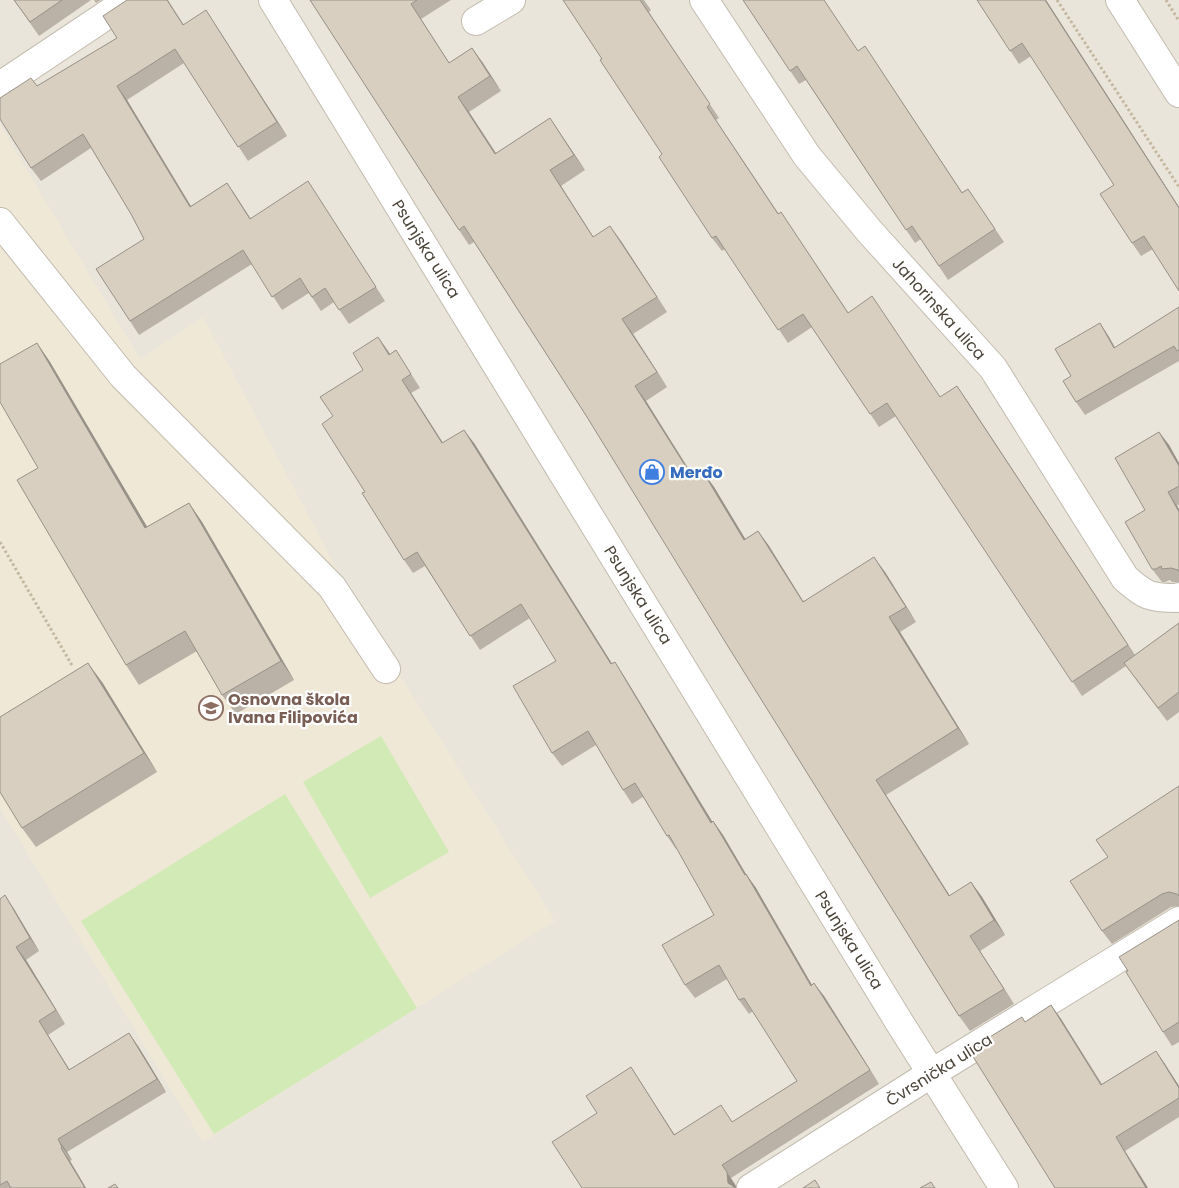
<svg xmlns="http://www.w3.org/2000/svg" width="1179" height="1188" font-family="Poppins,sans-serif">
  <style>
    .residential { fill: #eae5da }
    .education { fill: #efe8d6 }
    .garden { fill: #d2eab5 }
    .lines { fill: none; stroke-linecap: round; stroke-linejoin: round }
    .minor-casing { stroke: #c2bbae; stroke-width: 30 }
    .path { stroke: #c4b79f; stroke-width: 3; stroke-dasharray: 2.5 2.5; stroke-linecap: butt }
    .minor { stroke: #fff; stroke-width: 28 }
    .wall { fill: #bab2a6 }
    .shaded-wall { fill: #979187 }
    .building { fill: #d8cfc1; stroke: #979187 }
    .labels { text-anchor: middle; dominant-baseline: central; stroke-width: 4.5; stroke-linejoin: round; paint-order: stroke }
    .street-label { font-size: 16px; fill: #4b4439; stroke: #fff }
    .shop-label { font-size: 16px; font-weight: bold; fill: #366cbe; stroke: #fff; text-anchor: start }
    .education-label { font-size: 16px; font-weight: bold; fill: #785e54; stroke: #fff; text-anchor: start }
  </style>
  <rect width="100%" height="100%" fill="#f6f3ec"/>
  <rect class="residential" x="0" y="0" width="1179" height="1188"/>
  <path class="education" d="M 0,125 L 140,359 L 203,317 L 358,609 L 555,921 L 203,1142 L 0,808 Z"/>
  <g class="garden">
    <path d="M 381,736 L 449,852 L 370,898 L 303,782 Z"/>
    <path d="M 285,794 L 417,1008 L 214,1134 L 81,921 Z"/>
  </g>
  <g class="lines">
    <defs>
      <g id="minor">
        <path d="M 273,0 L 901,1025 L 1004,1188"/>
        <path d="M 704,0 L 807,156 L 870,232 L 993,368 L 1125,578 C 1145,596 1150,598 1177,598 L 1179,597"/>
        <path d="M 1120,0 L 1179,93"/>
        <path d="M 476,21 L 511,0"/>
        <path d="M 0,86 L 129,0"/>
        <path d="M 0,222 L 123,376 L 332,587 L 386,669"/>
        <path d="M 751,1188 L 932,1073 L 1179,921"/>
      </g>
    </defs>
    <use href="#minor" class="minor-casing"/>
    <g class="path">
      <path d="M 1057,0 L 1179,187"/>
      <path d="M 1166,0 L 1179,21"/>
      <path d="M 0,542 L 73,667"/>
    </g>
    <use href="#minor" class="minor"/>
  </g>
  <g class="wall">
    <path d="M 14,0 L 91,0 L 39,36 Z"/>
    <path d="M 94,0 L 101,0 L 96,3 Z"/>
    <path d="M 127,0 L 168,0 L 184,25 L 215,24 L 287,136 L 248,161 L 184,63 L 127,100 L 191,206 L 227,183 L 250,218 L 317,195 L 385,301 L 349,324 L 334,302 L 321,311 L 309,293 L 282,310 L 252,264 L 139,335 L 130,321 L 144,239 L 131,214 L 91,148 L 41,181 L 31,168 L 37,86 L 117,38 Z"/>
    <path d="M 310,0 L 451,0 L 421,19 L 449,63 L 472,48 L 501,91 L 469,112 L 496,153 L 550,118 L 585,170 L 561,186 L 593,237 L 621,241 L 667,312 L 633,334 L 667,387 L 646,401 L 694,477 L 703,472 L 714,487 L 745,539 L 758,531 L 769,546 L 803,601 L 885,572 L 916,622 L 900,632 L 969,744 L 886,795 L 950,896 L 971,882 L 982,897 L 1005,935 L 980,951 L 1014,1004 L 970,1031 L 959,1016 L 587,417 L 474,242 L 469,245 L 459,230 Z"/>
    <path d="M 563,0 L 644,0 L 651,10 L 649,12 L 719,118 L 716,120 L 779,214 L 781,212 L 848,312 L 941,397 L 966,399 L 1135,655 L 1179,623 L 1179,712 L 1167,721 L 1126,666 L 1082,696 L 896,416 L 879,427 L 812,327 L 788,343 L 725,249 L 722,251 L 712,238 L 662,154 L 602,59 Z"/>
    <path d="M 743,0 L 824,0 L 858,51 L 865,46 L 962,192 L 968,189 L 1004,242 L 948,280 L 921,239 L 915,243 L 806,80 L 799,84 Z"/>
    <path d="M 977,0 L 1046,0 L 1179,207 L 1179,291 L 1153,249 L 1141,256 L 1132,243 L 1114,185 L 1031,56 L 1019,64 Z"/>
    <path d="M 1179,307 L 1179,361 L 1085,415 L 1076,402 L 1071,376 L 1100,323 L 1109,337 L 1115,348 Z"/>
    <path d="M 378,337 L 390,354 L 396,350 L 420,388 L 411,393 L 443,443 L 474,443 L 612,664 L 624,676 L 712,822 L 713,821 L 723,835 L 746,874 L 756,888 L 812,985 L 824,996 L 879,1084 L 731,1178 L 736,1186 L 597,1113 L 631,1067 L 674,1134 L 733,1122 L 797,1081 L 753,1011 L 749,1014 L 739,1000 L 727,979 L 695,998 L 685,985 L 714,915 L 677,849 L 676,849 L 667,836 L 643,797 L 632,804 L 623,790 L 596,745 L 562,766 L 552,753 L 556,661 L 530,618 L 480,650 L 425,566 L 413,573 L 404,560 L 365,492 L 333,416 L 363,370 Z"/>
    <path d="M 37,343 L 50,362 L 147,527 L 189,503 L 202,522 L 294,680 L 236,714 L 222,695 L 197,651 L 139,685 L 126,665 L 38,468 Z"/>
    <path d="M 1159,432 L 1169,445 L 1179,463 L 1179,504 L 1177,506 L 1179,509 L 1179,582 L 1172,582 L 1170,580 L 1165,582 L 1162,582 L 1152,569 L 1145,510 Z"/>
    <path d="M 102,682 L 157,772 L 36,847 L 22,828 Z"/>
    <path d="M 1179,786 L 1179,906 L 1171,907 L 1112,944 L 1102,931 L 1108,857 Z"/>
    <path d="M 0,899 L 14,909 L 39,951 L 26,960 L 65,1024 L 48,1035 L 69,1070 L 138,1046 L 166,1092 L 67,1152 L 72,1160 L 70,1161 L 86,1188 L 0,1188 Z"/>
    <path d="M 1179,920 L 1179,1042 L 1172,1046 L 1163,1032 L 1128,971 Z"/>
    <path d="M 1051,1005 L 1061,1019 L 1102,1084 L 1156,1051 L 1179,1086 L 1179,1117 L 1125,1151 L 1148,1188 L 1055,1188 L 1025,1022 Z"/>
  </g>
  <g class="shaded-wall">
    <path d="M 1045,0 L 1046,0 L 1179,207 L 1179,208 Z"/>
    <path d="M 411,4 L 421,19 L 459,78 L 449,63 Z"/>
    <path d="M 206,10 L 287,136 L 277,122 Z"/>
    <path d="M 472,48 L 483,63 L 501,91 L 490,76 Z"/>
    <path d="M 117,86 L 127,100 L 199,220 L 190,207 Z"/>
    <path d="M 458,97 L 469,112 L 506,169 L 495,154 Z"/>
    <path d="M 550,118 L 560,133 L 585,170 L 574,155 Z"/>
    <path d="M 550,170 L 561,186 L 603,252 L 593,237 Z"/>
    <path d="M 227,183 L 236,196 L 259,232 L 250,219 Z"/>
    <path d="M 610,226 L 621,241 L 667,312 L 657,297 Z"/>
    <path d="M 622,319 L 633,334 L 667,387 L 657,372 Z"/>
    <path d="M 1100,323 L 1109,337 L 1123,362 L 1114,348 Z"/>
    <path d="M 378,337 L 388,351 L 398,368 L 389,355 Z"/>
    <path d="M 37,343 L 50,362 L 159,547 L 145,528 Z"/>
    <path d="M 402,380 L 411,393 L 452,457 L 442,443 Z"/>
    <path d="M 635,386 L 646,401 L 703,493 L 693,478 Z"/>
    <path d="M 957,386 L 966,399 L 1137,659 L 1128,645 Z"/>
    <path d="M 464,430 L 474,443 L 621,678 L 611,664 Z"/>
    <path d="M 1159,432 L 1169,445 L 1179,463 L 1179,466 Z"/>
    <path d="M 703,472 L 714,487 L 755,555 L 744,540 Z"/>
    <path d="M 1168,492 L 1177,506 L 1179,509 L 1179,512 Z"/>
    <path d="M 189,503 L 202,522 L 294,680 L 281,661 Z"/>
    <path d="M 758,531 L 769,546 L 813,617 L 803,602 Z"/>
    <path d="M 874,557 L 885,572 L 916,622 L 906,607 Z"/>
    <path d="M 889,617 L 900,632 L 969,744 L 958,728 Z"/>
    <path d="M 615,662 L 624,676 L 721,836 L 711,823 Z"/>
    <path d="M 88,663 L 102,682 L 157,772 L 144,753 Z"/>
    <path d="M 876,780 L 886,795 L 960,912 L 949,896 Z"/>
    <path d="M 713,821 L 723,835 L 754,888 L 745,875 Z"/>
    <path d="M 746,874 L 756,888 L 820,999 L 811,986 Z"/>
    <path d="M 971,882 L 982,897 L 1005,935 L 994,920 Z"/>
    <path d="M 5,895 L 14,909 L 39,951 L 30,938 Z"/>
    <path d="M 970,936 L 980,951 L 1014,1004 L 1004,989 Z"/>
    <path d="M 16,947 L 26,960 L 65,1024 L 56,1010 Z"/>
    <path d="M 814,983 L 824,996 L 879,1084 L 870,1070 Z"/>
    <path d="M 1051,1005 L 1061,1019 L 1110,1098 L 1101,1085 Z"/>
    <path d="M 39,1021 L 48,1035 L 78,1083 L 69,1070 Z"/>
    <path d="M 129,1033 L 138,1046 L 166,1092 L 157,1079 Z"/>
    <path d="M 1156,1051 L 1165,1064 L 1179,1086 L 1179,1088 Z"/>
    <path d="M 631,1067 L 640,1081 L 683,1148 L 674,1135 Z"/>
    <path d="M 1116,1137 L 1125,1151 L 1148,1188 L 1146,1188 Z"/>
    <path d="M 58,1139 L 67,1152 L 72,1160 L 62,1147 Z"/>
    <path d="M 61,1148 L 70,1161 L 86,1188 L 85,1188 Z"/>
    <path d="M 722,1165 L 736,1186 L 736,1188 L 732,1188 L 728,1183 Z"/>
  </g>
  <g class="building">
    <path d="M 14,0 L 62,0 L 30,22 Z"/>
    <path d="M 127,0 L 167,0 L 183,25 L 206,10 L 277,122 L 238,147 L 175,49 L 117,86 L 190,207 L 227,183 L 250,219 L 308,181 L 376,287 L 339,310 L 325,288 L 312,297 L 300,278 L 272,297 L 243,250 L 130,321 L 96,269 L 144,239 L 131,214 L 83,134 L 31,168 L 0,119 L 0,98 L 31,78 L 37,86 L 117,38 L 103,16 Z"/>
    <path d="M 310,0 L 417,0 L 411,4 L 449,63 L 472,48 L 490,76 L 458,97 L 495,154 L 550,118 L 574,155 L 550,170 L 593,237 L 610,226 L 657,297 L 622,319 L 657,372 L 635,386 L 693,478 L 703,472 L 744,540 L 758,531 L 803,602 L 874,557 L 906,607 L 889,617 L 958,728 L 876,780 L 949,896 L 971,882 L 994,920 L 970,936 L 1004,989 L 959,1016 L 729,648 L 587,417 L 464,226 L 459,230 Z"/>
    <path d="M 563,0 L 640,0 L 710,104 L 707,107 L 778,214 L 781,212 L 848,313 L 872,296 L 940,397 L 957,386 L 1128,645 L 1072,682 L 887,403 L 870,414 L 803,314 L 778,330 L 716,236 L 712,238 L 659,157 L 662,154 L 600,60 L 602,59 Z"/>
    <path d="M 743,0 L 824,0 L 858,51 L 865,46 L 962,193 L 968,189 L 995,229 L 939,266 L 912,226 L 906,230 L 797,66 L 790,71 Z"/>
    <path d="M 977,0 L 1045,0 L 1179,208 L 1179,291 L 1144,236 L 1132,243 L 1100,194 L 1114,185 L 1022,43 L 1010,51 Z"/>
    <path d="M 1179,307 L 1179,350 L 1177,351 L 1174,346 L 1076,402 L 1063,381 L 1071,376 L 1055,349 L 1100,323 L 1114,348 Z"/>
    <path d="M 378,337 L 389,355 L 396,350 L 411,374 L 402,380 L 442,443 L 464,430 L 611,664 L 615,662 L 711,823 L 713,821 L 745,875 L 746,874 L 811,986 L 814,983 L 870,1070 L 722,1165 L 727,1172 L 728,1183 L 736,1188 L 582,1188 L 552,1142 L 597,1113 L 586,1096 L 631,1067 L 674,1135 L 721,1105 L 732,1122 L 797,1081 L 744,998 L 739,1000 L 719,965 L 685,985 L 662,945 L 714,915 L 669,835 L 667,836 L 635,783 L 623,790 L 588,731 L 552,753 L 513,686 L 556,661 L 521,604 L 470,636 L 417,552 L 404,560 L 362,493 L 365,492 L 322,424 L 333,416 L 320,397 L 363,370 L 353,353 Z"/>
    <path d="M 37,343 L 145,528 L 189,503 L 281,661 L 222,695 L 185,631 L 126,665 L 17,480 L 38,468 L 0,402 L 0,364 Z"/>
    <path d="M 1159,432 L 1179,466 L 1179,486 L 1168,492 L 1179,512 L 1179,572 L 1178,570 L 1171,568 L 1162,569 L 1161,566 L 1156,569 L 1152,569 L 1125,522 L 1145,510 L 1115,458 Z"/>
    <path d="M 1179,623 L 1179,692 L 1158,708 L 1124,663 Z"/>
    <path d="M 88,663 L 144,753 L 22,828 L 0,792 L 0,717 Z"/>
    <path d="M 1179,786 L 1179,896 L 1177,894 L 1169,892 L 1162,894 L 1102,931 L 1070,881 L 1108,857 L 1096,840 Z"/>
    <path d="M 5,895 L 30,938 L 16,947 L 56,1010 L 39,1021 L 69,1070 L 129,1033 L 157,1079 L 58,1139 L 62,1147 L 61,1148 L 85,1188 L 11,1188 L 7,1181 L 0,1185 L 0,899 Z"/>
    <path d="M 1179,920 L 1179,1022 L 1163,1032 L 1126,972 L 1128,971 L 1119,957 Z"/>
    <path d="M 1051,1005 L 1101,1085 L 1156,1051 L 1179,1088 L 1179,1098 L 1116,1137 L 1146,1188 L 1055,1188 L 972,1055 L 980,1050 L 977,1045 L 1022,1017 L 1025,1022 Z"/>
    <path d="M 815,1180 L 820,1188 L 803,1188 Z"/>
    <path d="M 931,1182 L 935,1188 L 920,1188 Z"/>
    <path d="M 115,1184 L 118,1188 L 108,1188 Z"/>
  </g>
  <defs>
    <symbol id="shop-ring" viewBox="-11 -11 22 22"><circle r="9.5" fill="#fff" stroke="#3f7fe0" stroke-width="1.5"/><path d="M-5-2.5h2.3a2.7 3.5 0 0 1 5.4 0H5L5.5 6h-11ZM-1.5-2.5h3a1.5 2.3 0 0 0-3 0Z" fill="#3f7fe0"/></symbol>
    <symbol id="school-ring" viewBox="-11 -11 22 22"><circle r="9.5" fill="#fff" stroke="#8d6e63" stroke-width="1.5"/><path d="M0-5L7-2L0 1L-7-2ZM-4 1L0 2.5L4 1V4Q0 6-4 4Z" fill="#8d6e63"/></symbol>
  </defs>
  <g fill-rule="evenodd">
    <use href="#shop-ring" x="638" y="458" width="28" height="28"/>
    <use href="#school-ring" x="197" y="694" width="28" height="28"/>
  </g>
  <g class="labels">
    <g class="street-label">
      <text transform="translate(426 249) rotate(58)">Psunjska ulica</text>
      <text transform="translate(939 309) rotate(48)">Jahorinska ulica</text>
      <text transform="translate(638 595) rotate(58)">Psunjska ulica</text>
      <text transform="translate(849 940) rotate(58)">Psunjska ulica</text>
      <text transform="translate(939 1070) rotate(-32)">Čvrsnička ulica</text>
    </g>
    <g class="shop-label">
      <text x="670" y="472">Merđo</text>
    </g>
    <g class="education-label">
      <text x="228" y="699">Osnovna škola<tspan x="228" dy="18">Ivana Filipovića</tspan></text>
    </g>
  </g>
</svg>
